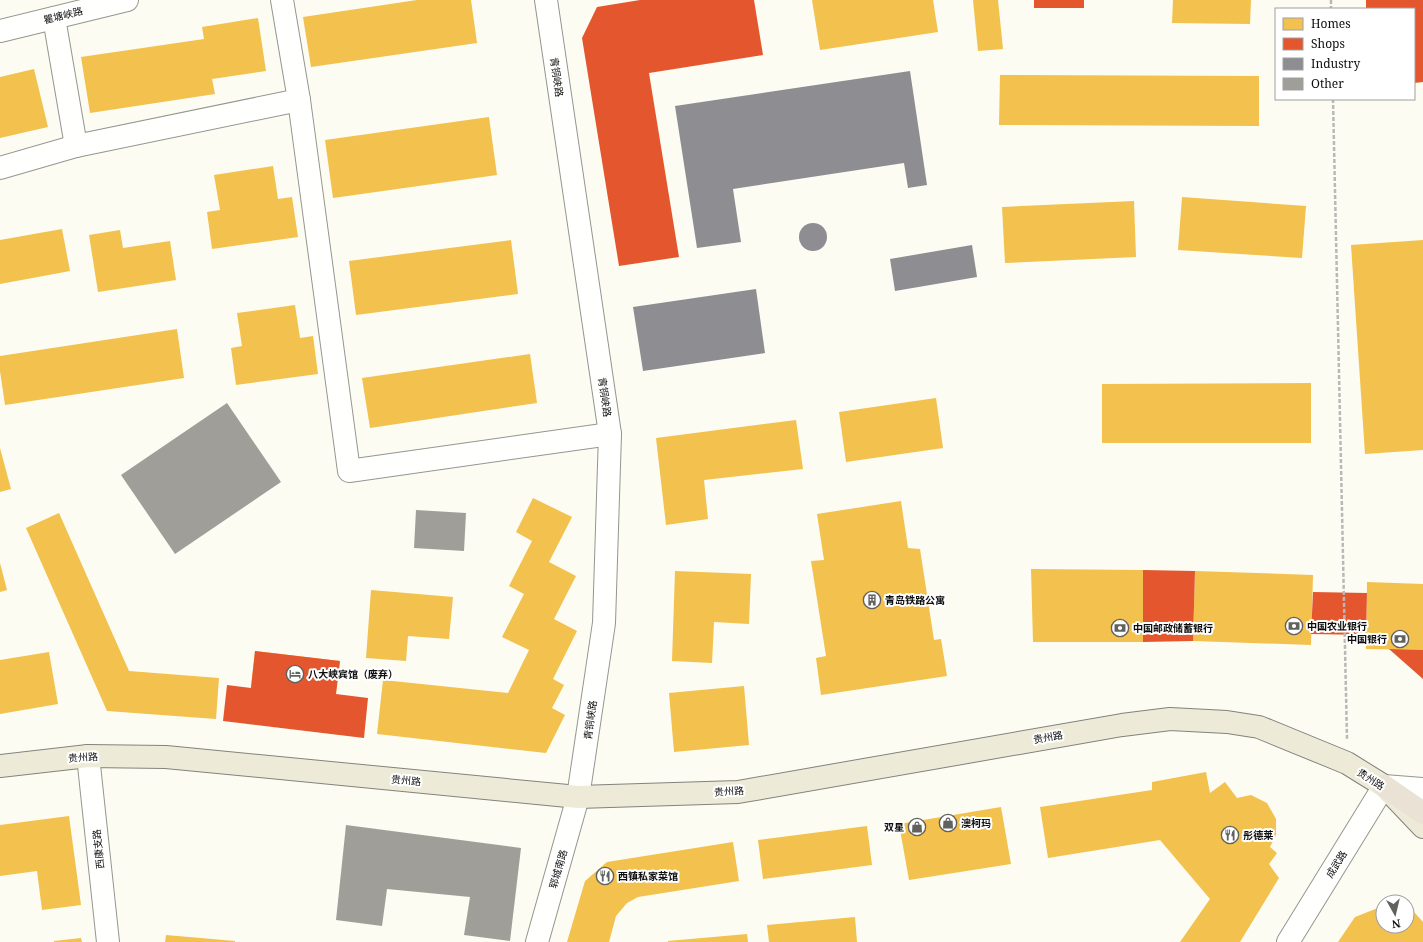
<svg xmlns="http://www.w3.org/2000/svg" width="1423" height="942" font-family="'Noto Serif','Noto Sans SC',serif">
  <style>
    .homes { fill: #f2c14e }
    .shops { fill: #e4572e }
    .industry { fill: #8d8d92 }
    .building { fill: #9f9e98 }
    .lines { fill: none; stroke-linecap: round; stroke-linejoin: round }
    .minor-casing { stroke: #959591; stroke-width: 24 }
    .major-casing { stroke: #82827e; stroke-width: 24 }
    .highway-casing { stroke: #82827e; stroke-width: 24 }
    .path { stroke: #b8b8b6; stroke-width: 2.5; stroke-dasharray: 4 2; stroke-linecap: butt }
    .minor { stroke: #fffffd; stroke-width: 22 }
    .major { stroke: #edebd8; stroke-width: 22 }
    .highway { stroke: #e9e2d5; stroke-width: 22 }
    .labels { text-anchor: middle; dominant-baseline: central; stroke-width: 4; stroke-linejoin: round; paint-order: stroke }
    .street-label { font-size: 10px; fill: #0e0e0e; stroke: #fff }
    .poi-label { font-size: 10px; font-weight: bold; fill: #0e0e0e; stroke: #fff; text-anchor: start }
  </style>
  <rect width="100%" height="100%" fill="#fcfcf2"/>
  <g class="homes">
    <path d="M 417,0 L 471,0 L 477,43 L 311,67 L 303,17 Z"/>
    <path d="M 812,0 L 933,0 L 938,32 L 820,50 Z"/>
    <path d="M 973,0 L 998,0 L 1003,49 L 978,51 Z"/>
    <path d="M 1173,0 L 1251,0 L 1250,24 L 1172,23 Z"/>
    <path d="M 1378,0 L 1423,0 L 1423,71 L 1414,72 L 1414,9 L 1378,9 Z"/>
    <path d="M 258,18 L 266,71 L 212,79 L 215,94 L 90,113 L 81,57 L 204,39 L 202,27 Z"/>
    <path d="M 34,69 L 48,127 L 0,138 L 0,77 Z"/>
    <path d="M 1000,75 L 1259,76 L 1259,126 L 999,125 Z"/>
    <path d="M 489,117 L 497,175 L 333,198 L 325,140 Z"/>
    <path d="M 273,166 L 278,199 L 292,197 L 298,237 L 212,249 L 207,212 L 220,210 L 214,175 Z"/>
    <path d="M 1182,197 L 1306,206 L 1302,258 L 1178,250 Z"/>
    <path d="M 1134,201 L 1136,257 L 1005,263 L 1002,207 Z"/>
    <path d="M 62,229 L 70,271 L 0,284 L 0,240 Z"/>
    <path d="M 120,230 L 123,248 L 170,241 L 176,280 L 98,292 L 89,235 Z"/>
    <path d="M 511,240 L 518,294 L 356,315 L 349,261 Z"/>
    <path d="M 1423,240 L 1423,450 L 1365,454 L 1351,245 Z"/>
    <path d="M 295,305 L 300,338 L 313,336 L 318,374 L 236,385 L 231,348 L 242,346 L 237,313 Z"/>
    <path d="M 177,329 L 184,378 L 5,405 L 0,371 L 0,356 Z"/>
    <path d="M 530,354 L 537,403 L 370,428 L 362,378 Z"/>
    <path d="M 1311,383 L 1311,443 L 1102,443 L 1102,384 Z"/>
    <path d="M 936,398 L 943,448 L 846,462 L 839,412 Z"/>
    <path d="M 796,420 L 803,469 L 704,480 L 708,519 L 666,525 L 656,438 Z"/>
    <path d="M 0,448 L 11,489 L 0,492 Z"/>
    <path d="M 533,498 L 572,517 L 549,562 L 576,576 L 554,619 L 577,631 L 553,679 L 564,685 L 552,708 L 565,715 L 546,753 L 377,734 L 383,680 L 508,693 L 529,650 L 502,637 L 524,594 L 509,586 L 532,541 L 516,532 Z"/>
    <path d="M 901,501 L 908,548 L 920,549 L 934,640 L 941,639 L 947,676 L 821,695 L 816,658 L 826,656 L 811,561 L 824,560 L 817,514 Z"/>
    <path d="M 59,513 L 129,671 L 219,678 L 216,719 L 107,711 L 26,528 Z"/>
    <path d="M 0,563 L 7,590 L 0,592 Z"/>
    <path d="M 1031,569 L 1143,570 L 1143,642 L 1033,642 Z"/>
    <path d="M 675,571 L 751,574 L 749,624 L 714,622 L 712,663 L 672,661 Z"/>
    <path d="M 1195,571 L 1313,575 L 1311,645 L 1193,641 Z"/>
    <path d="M 1367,582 L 1423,584 L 1423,650 L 1366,649 Z"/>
    <path d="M 371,590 L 453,597 L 449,639 L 408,636 L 406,661 L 366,658 Z"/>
    <path d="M 255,651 L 340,661 L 333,716 L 323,722 L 255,714 L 249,703 Z"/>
    <path d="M 49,652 L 58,704 L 0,714 L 0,660 Z"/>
    <path d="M 744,686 L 749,745 L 674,752 L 669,693 Z"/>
    <path d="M 1206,772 L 1210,793 L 1225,782 L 1237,798 L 1251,795 L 1267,803 L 1276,819 L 1276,835 L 1270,847 L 1277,853 L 1269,864 L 1279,878 L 1240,942 L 1180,942 L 1210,899 L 1160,840 L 1048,858 L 1040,807 L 1152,790 L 1152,782 Z"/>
    <path d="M 1001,807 L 1011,864 L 909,880 L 899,824 Z"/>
    <path d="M 69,816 L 81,905 L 42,910 L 37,871 L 0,876 L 0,825 Z"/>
    <path d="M 867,826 L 872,865 L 763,879 L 758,840 Z"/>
    <path d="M 733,842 L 739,881 L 638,897 L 627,903 L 616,916 L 609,942 L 567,942 L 585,881 L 607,862 Z"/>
    <path d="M 1383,906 L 1383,926 L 1407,926 L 1407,911 L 1414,912 L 1423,922 L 1423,942 L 1338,942 L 1355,917 Z"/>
    <path d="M 855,917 L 857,942 L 769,942 L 767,925 Z"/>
    <path d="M 747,934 L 748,942 L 668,942 L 668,941 Z"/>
    <path d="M 166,935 L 235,941 L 235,942 L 165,942 Z"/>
    <path d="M 81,938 L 82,942 L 54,942 L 54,941 Z"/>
  </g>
  <g class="shops">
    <path d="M 640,0 L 754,0 L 763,55 L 649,73 L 679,257 L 619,266 L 582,38 L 597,7 Z"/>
    <rect x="1034" y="0" width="50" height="8"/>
    <path d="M 1366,0 L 1423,0 L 1423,82 L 1414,83 L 1414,9 L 1366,9 Z"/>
    <path d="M 1143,570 L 1195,571 L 1193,641 L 1143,642 Z"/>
    <path d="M 1313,592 L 1367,593 L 1366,635 L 1311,634 Z"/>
    <path d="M 1389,649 L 1423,650 L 1423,679 Z"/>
    <path d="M 255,651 L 340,661 L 336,694 L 368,698 L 364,738 L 223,721 L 227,685 L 251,688 Z"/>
  </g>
  <g class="industry">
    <path d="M 910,71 L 927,185 L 908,188 L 904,163 L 733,189 L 741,242 L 697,248 L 675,106 Z"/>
    <circle cx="813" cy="237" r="14"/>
    <path d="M 972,245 L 977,277 L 895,291 L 890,259 Z"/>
    <path d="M 756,289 L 765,353 L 643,371 L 633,307 Z"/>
  </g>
  <g class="building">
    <path d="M 227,403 L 281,482 L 175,554 L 121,475 Z"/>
    <path d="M 416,510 L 466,513 L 464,551 L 414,548 Z"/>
    <path d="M 346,825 L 521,848 L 510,941 L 464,935 L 470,897 L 387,889 L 382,926 L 336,920 Z"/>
  </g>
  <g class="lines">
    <defs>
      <g id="minor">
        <path d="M 282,0 L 299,100 L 349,471 L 610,434"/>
        <path d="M 54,18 L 76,146"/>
        <path d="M 0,31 L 127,0"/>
        <path d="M 0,168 L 76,146 L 299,100"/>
        <path d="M 88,756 L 108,942"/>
        <path d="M 537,942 L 578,797 L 604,623 L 610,434 L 546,0"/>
        <path d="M 1288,942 L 1384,786 L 1423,789"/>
      </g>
      <path id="major" d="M 0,766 L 88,756 L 166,757 L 578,797 L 738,792 L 1122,725 L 1170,719 L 1227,722 L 1259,727 L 1347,763 L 1384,786 L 1423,827"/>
      <path id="highway" d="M 1384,786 L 1423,813"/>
    </defs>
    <use href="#minor" class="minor-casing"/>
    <use href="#major" class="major-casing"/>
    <use href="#highway" class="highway-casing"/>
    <g class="path">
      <path d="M 1331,0 L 1331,9"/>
      <path d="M 1333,99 L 1347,739"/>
    </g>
    <use href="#minor" class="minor"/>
    <use href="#major" class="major"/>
    <use href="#highway" class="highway"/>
  </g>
  <defs>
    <symbol id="building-ring" viewBox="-11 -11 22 22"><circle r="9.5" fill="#fff" stroke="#61615e" stroke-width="1.5"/><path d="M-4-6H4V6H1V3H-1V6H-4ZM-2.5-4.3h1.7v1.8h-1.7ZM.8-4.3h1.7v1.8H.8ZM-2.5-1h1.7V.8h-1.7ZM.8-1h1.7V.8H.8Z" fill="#61615e"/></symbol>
    <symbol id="bank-ring" viewBox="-11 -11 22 22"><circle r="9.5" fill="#fff" stroke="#61615e" stroke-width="1.5"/><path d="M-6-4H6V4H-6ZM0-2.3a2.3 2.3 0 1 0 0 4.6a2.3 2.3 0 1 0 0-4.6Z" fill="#61615e"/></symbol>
    <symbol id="hotel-ring" viewBox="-11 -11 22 22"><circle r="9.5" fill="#fff" stroke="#61615e" stroke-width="1.5"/><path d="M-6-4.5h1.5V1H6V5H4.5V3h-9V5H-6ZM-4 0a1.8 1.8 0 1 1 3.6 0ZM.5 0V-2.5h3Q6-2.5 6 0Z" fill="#61615e"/></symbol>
    <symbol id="shop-ring" viewBox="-11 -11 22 22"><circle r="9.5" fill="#fff" stroke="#61615e" stroke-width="1.5"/><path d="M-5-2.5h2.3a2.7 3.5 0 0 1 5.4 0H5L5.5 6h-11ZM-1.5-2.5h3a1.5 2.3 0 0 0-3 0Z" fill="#61615e"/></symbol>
    <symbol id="restaurant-ring" viewBox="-11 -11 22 22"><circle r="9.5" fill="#fff" stroke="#61615e" stroke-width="1.5"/><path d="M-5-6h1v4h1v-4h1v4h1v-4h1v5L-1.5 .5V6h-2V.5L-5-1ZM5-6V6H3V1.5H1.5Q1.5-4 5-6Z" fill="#61615e"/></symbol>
  </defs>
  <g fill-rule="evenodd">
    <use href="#building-ring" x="862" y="590" width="20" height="20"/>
    <use href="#bank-ring" x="1284" y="616" width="20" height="20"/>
    <use href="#bank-ring" x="1110" y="618" width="20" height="20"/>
    <use href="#bank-ring" x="1390" y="629" width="20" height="20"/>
    <use href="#hotel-ring" x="285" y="664" width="20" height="20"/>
    <use href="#shop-ring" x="938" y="813" width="20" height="20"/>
    <use href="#shop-ring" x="907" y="817" width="20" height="20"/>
    <use href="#restaurant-ring" x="1220" y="825" width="20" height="20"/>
    <use href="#restaurant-ring" x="595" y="866" width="20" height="20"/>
  </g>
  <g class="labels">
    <g class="street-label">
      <text transform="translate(63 15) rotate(-14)">瞿塘峡路</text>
      <text transform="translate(557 77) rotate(82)">青铜峡路</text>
      <text transform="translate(605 397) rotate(82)">青铜峡路</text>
      <text transform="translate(590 720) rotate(-82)">青铜峡路</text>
      <text transform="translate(1048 737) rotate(-10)">贵州路</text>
      <text transform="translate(83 757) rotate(-4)">贵州路</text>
      <text transform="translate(1371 779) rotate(33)">贵州路</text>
      <text transform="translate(406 780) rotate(5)">贵州路</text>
      <text transform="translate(729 791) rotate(-4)">贵州路</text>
      <text transform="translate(98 849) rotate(-96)">西康支路</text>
      <text transform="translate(1336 864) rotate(-58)">成武路</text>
      <text transform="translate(558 869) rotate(-74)">郓城南路</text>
    </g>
    <g class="poi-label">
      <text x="885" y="600">青岛铁路公寓</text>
      <text x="1307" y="626">中国农业银行</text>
      <text x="1133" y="628">中国邮政储蓄银行</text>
      <text x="1387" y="639" text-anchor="end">中国银行</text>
      <text x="308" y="674">八大峡宾馆（废弃）</text>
      <text x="961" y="823">澳柯玛</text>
      <text x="904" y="827" text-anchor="end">双星</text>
      <text x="1243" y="835">彤德莱</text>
      <text x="618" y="876">西镇私家菜馆</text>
    </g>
  </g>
  <rect x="1275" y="8" width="140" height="92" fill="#ffffff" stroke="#9f9f9f"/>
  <rect x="1283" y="18" width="20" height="12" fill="#f2c14e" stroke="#9f9f9f"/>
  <text x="1311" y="28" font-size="12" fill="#0e0e0e">Homes</text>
  <rect x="1283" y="38" width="20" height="12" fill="#e4572e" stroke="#9f9f9f"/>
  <text x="1311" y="48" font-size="12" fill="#0e0e0e">Shops</text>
  <rect x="1283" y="58" width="20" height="12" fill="#8d8d92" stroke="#9f9f9f"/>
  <text x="1311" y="68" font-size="12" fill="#0e0e0e">Industry</text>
  <rect x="1283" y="78" width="20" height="12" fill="#9f9e98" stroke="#9f9f9f"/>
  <text x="1311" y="88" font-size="12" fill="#0e0e0e">Other</text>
  <g transform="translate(1395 914) rotate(172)"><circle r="19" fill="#ffffff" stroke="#9f9f9f"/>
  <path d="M0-3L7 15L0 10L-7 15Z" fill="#61615e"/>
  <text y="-6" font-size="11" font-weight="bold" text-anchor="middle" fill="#0e0e0e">N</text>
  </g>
</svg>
